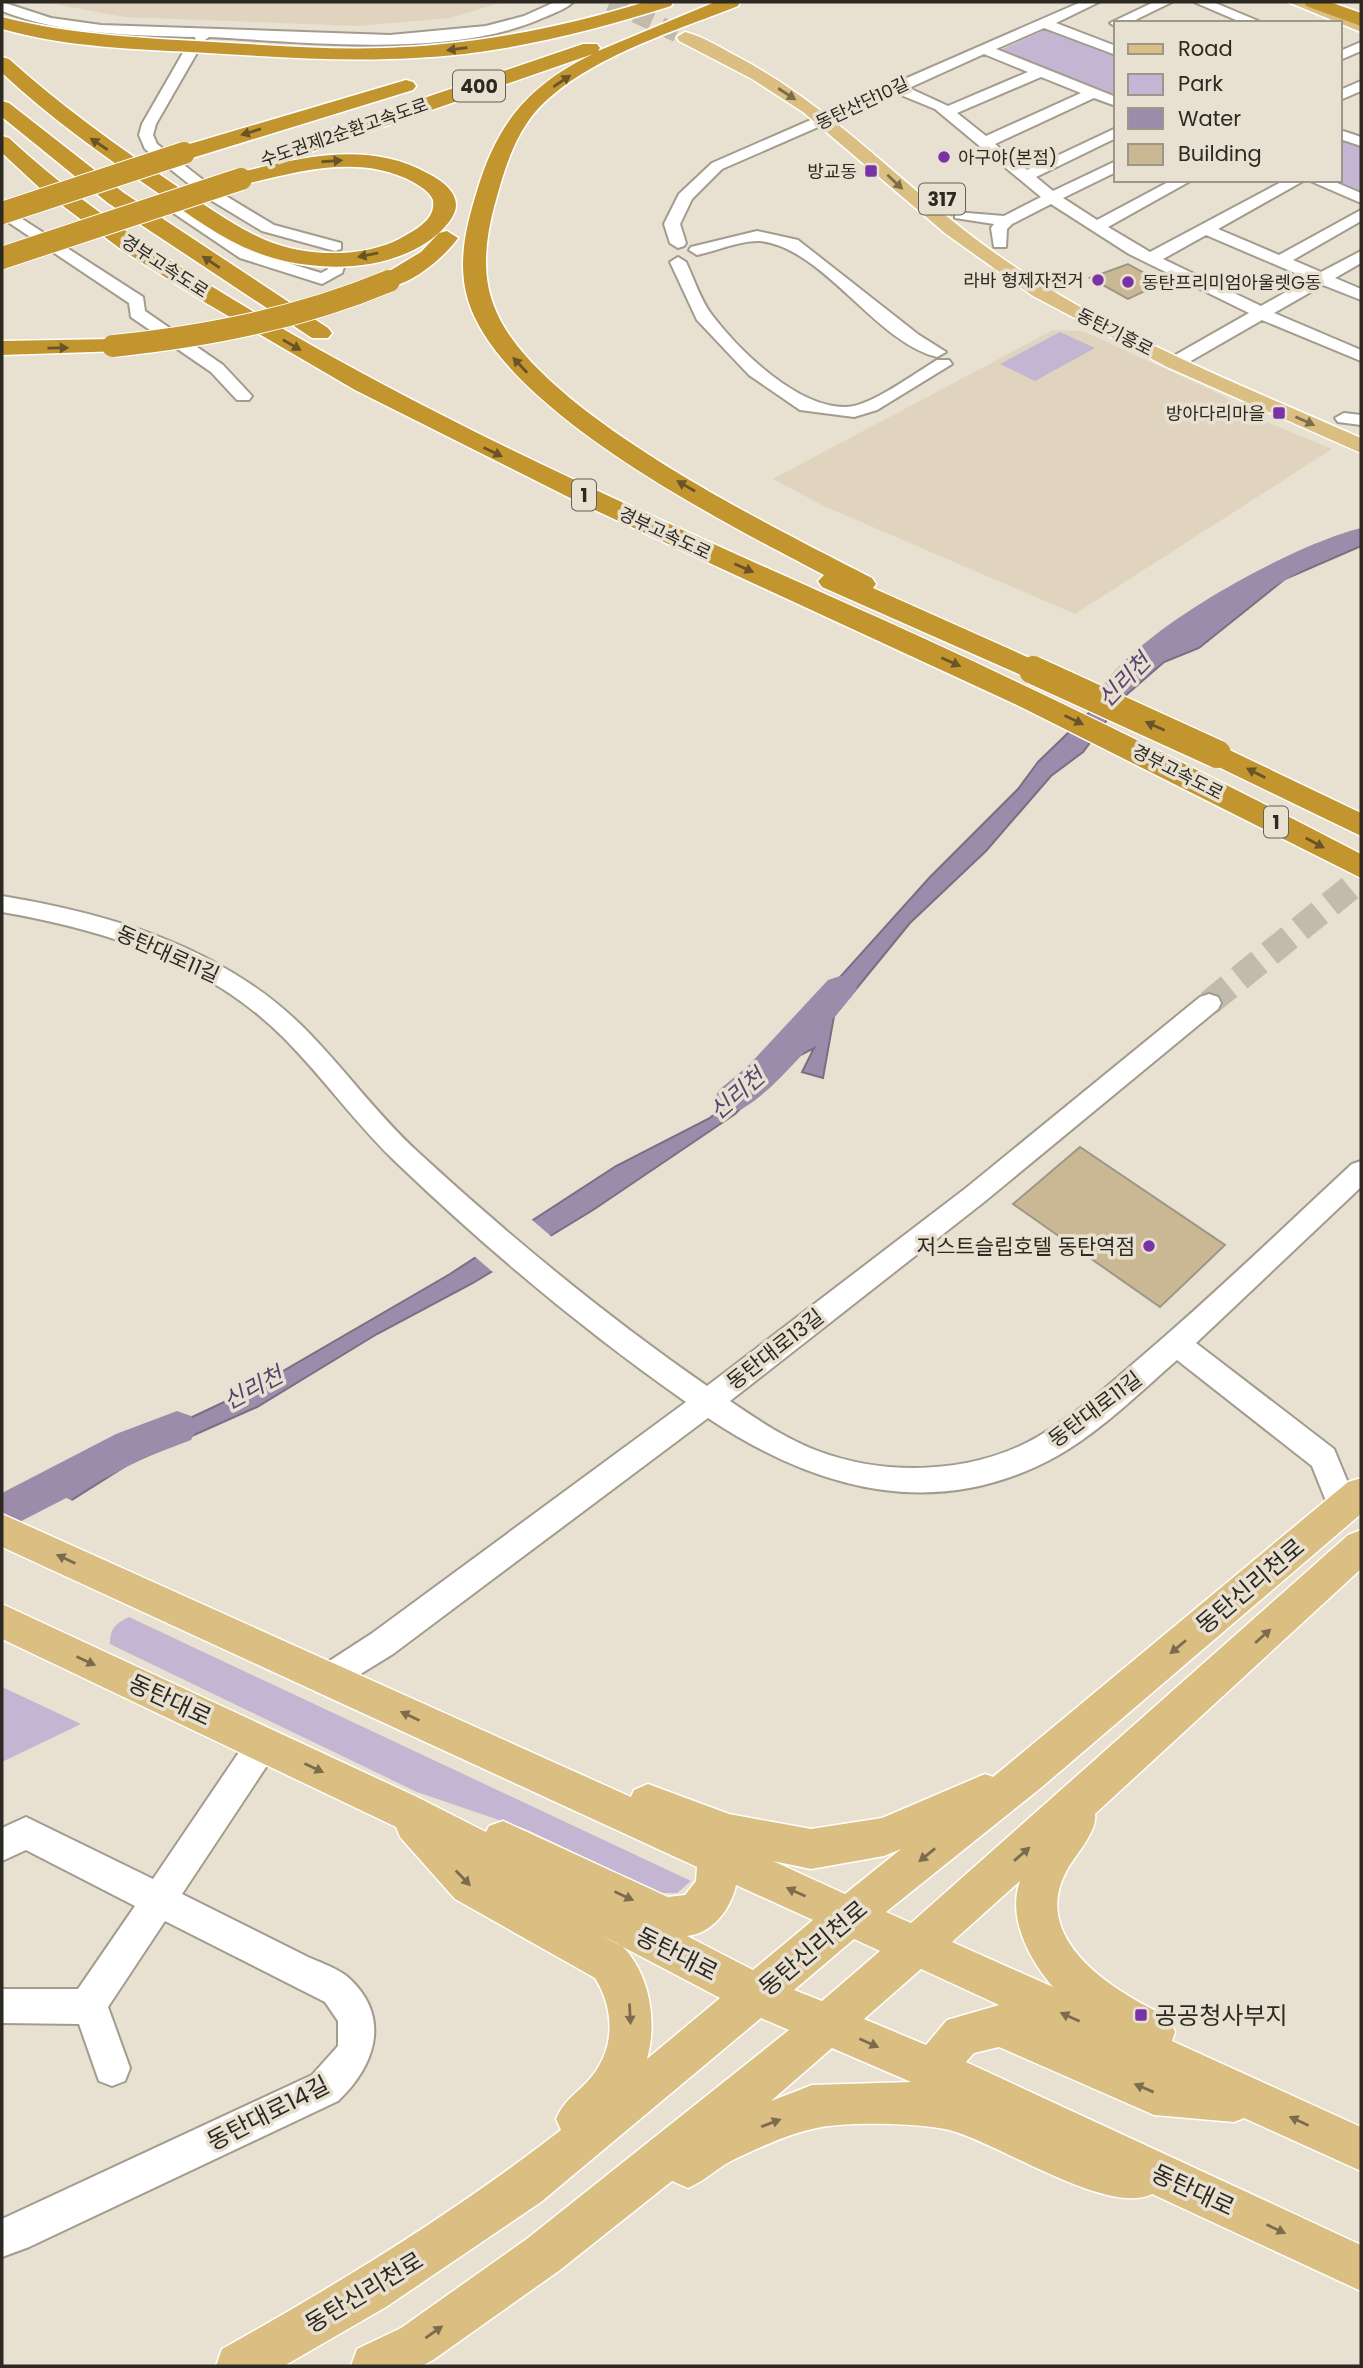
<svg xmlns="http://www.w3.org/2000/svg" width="1363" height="2368" font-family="Poppins,'Noto Sans KR',sans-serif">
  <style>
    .built { fill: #e0d4be }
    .green { fill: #c4b5d2 }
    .water { fill: #9d8bac; stroke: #7b6e83; stroke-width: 2 }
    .pier { fill: #e8e0d0 }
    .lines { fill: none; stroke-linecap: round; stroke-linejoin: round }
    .river { fill: #9d8bac; fill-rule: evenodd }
    .building { fill: #cab895; stroke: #9d9586; stroke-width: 2 }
    .minor-tunnel { stroke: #c2bbad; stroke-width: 26; stroke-dasharray: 26 13; stroke-linecap: butt }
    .major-tunnel { stroke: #c2bbad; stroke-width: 18; stroke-dasharray: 18 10; stroke-linecap: butt }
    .minor-casing { stroke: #a39b8d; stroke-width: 4 }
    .major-casing { stroke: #fff; stroke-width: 3 }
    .highway-casing { stroke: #fff; stroke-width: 3 }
    .minor { fill: #fff; fill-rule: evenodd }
    .major { fill: #dbbf82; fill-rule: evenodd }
    .highway { fill: #c3952f; fill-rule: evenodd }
    .highway-bridge-far1-casing { stroke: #fff; stroke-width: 24; stroke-linecap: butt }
    .highway-bridge-casing { stroke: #fff; stroke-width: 31; stroke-linecap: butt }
    .highway-bridge-far1 { stroke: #c3952f; stroke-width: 22 }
    .highway-bridge { stroke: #c3952f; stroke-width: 28 }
    .oneway { fill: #685428 }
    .oneway2 { fill: #7b6c4e }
    .poi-dot { fill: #7933a7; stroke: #e8e0d0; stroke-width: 2.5 }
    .labels { text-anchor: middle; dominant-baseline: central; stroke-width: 7; stroke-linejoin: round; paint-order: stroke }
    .far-street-label { font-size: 18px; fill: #2c2923; stroke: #e8e0d0 }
    .far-poi-label { font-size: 18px; fill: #2c2923; stroke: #e8e0d0; text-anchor: end }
    .shield { fill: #e8e0d0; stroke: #646057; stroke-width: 2 }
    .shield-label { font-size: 19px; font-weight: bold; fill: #2c2923 }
    .street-label { font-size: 21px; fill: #2c2923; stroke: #e8e0d0 }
    .poi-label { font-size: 21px; fill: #2c2923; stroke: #e8e0d0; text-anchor: end }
    .water-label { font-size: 23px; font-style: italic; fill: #5a406f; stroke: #e8e0d0 }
    .near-street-label { font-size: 24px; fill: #2c2923; stroke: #e8e0d0 }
    .near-poi-label { font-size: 24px; fill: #2c2923; stroke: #e8e0d0; text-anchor: start }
  </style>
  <rect width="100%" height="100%" fill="#e8e0d0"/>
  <g class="built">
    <path d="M 45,2 L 503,2 L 450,18 L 358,26 L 123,17 Z"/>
    <path d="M 1053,330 L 1083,331 L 1220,394 L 1257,418 L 1332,449 L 1075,614 L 824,506 L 773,479 Z"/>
  </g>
  <g class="green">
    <path d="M 1047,29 L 1116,55 L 1116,99 L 996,52 Z"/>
    <path d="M 1340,139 L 1361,147 L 1361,194 L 1326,180 L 1340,180 Z"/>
    <path d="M 1060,332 L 1095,348 L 1035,381 L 1000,364 Z"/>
    <path d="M 129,1617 L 691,1881 L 677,1893 L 659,1893 L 528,1830 L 417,1792 L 110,1644 C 110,1629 115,1624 129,1617 Z"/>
    <path d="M 2,1687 L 81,1724 L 2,1762 Z"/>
  </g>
  <path class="water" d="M 1361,531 L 1361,546 L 1285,579 L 1199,648 L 1164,662 L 1125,696 L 1083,752 L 1051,776 L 986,851 L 910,923 L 834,1016 L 823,1078 L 802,1072 L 814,1048 L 789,1061 L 735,1114 L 593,1210 L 473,1283 L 377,1334 L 257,1407 L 129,1464 L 2,1544 L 2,1523 L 124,1449 L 252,1389 L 450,1274 L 616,1166 L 710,1118 L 769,1065 L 807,1025 L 840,977 L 930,877 L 1018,789 L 1038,762 L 1155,649 L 1185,626 L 1298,561 Z"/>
  <g class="pier">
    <path d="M 530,1218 L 553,1238 L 495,1274 L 473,1255 Z"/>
    <path d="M 49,1490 L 75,1502 L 2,1547 L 2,1519 Z"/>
  </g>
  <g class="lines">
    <g class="river">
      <path d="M 1361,528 L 1361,545 L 1306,568 L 1178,642 L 1129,691 L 1119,694 L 1109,691 L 1104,685 C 1144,626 1292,545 1361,528 Z"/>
      <path d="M 840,976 L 852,980 L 857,988 L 852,996 C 823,1029 781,1085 745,1107 C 737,1113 729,1111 719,1108 L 714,1099 L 719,1090 L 749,1065 L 828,980 Z"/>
      <path d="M 177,1411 L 191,1416 L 197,1428 L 191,1440 L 144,1458 L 2,1531 L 2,1493 L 116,1434 Z"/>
    </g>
  </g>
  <g class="building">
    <path d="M 1128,264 L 1162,283 L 1128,299 L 1090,278 Z"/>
    <path d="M 1080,1147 L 1225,1245 L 1160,1307 L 1013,1204 Z"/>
  </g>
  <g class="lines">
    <path class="minor-tunnel" d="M 1209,1003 L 1361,879"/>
    <path class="major-tunnel" d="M 610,2 L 685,37"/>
    <defs>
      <g id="minor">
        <path d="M 2,2 L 51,18 L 101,25 L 390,35 L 486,26 L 524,16 L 555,2 L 573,2 C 566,9 554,13 545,17 C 453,59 309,42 209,37 L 201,43 L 196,42 L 195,37 C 129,35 64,35 2,11 Z"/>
        <path d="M 1081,2 L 1099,2 L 1056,23 L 1116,46 L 1116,55 L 1044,28 L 996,49 L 1116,97 L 1116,106 L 1094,98 L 995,144 L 1027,170 L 1116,128 L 1116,138 L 1036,177 L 1053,191 L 1116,161 L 1116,172 L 1063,198 L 1097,220 L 1172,180 L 1192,180 L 1108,227 L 1150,252 L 1285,180 L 1305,180 L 1218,229 L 1279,255 L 1361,210 L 1361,221 L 1293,260 L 1321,272 L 1361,251 L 1361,263 L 1335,278 L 1361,289 L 1361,300 L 1323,285 L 1274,313 L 1361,350 L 1361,361 L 1262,320 L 1182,366 L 1170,366 L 1167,362 L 1170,358 L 1249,313 L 1129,254 L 1051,204 L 1012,224 L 1007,229 L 1006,247 L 994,247 L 991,228 L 994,224 L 955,218 L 955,212 L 1004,216 L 1041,197 L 935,109 L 896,93 L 722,169 L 692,199 L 680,224 L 686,243 L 684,246 L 678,248 L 670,243 L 664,224 L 679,194 L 712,163 ZM 984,54 L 1028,72 L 948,106 L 909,88 ZM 1041,77 L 1081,93 L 986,136 L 957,113 ZM 1206,235 L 1309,279 L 1261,306 L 1163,259 Z"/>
        <path d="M 1154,2 L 1172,2 L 1129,23 L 1116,23 L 1116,27 L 1110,23 Z"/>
        <path d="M 1194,2 L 1213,2 L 1263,23 L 1243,23 Z"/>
        <path d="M 1361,42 L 1361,51 L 1340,60 L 1340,51 Z"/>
        <path d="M 191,47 L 198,51 L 156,124 L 153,135 L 157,144 L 216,190 L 274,225 L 341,243 L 341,249 L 335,251 L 262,231 L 204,196 L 145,149 L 139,135 L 142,124 L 184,51 Z"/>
        <path d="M 1361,81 L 1361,91 L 1340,100 L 1340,90 Z"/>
        <path d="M 1340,130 L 1361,137 L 1361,146 L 1340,139 Z"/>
        <path d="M 1308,180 L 1330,180 L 1361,193 L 1361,203 Z"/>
        <path d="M 172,200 L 252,252 L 321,273 L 327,270 L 332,258 L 338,256 L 346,261 L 342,273 L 322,284 L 240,258 L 166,208 L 166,202 Z"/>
        <path d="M 2,206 L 143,297 L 145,311 L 223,365 L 252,396 L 249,400 L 237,400 L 211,372 L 131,317 L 129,303 L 2,218 Z"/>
        <path d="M 757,231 L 798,240 L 919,335 L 946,352 L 937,357 C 875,342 824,248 760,241 C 741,240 716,251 697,255 L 689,250 L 691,247 Z"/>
        <path d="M 678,257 L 686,262 C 694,279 701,301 712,315 C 740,352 798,408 846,407 C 870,407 915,373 937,360 L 949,360 L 952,364 L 877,410 L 854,417 L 800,410 L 749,375 L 697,320 L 670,262 Z"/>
        <path d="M 1344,413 L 1361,415 L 1361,425 L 1338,422 L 1335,418 Z"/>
        <path d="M 2,896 C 110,914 219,946 300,1024 C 342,1065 375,1113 419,1153 C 509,1236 606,1316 707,1386 L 966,1188 L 1200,997 L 1209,994 L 1218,997 L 1221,1003 L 1218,1009 L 984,1202 L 730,1401 C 758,1420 786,1439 818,1451 C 887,1477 975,1474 1039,1436 C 1079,1413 1113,1381 1148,1351 C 1218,1291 1284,1227 1352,1164 L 1361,1161 L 1361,1187 L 1196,1343 L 1334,1449 L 1358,1507 L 1354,1516 L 1343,1520 L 1332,1516 L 1312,1466 L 1177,1360 C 1139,1393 1101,1431 1057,1456 C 937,1523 816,1490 708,1418 L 393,1654 L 328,1694 L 317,1689 L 312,1679 L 317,1669 L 371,1634 L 686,1402 C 586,1332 489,1251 400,1166 C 357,1126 324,1078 283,1037 C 206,961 105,930 2,912 Z"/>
        <path d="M 263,1729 L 274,1733 L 279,1744 L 274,1755 L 182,1894 C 224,1915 266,1936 308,1957 C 321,1963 340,1969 350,1979 C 392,2019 374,2067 338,2101 L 29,2247 L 2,2257 L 2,2219 L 312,2075 L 338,2046 L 338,2021 L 325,2002 L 165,1921 L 108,2007 L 130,2068 L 125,2081 L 112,2086 L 99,2081 L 79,2024 L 2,2023 L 2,1989 L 78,1989 L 135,1906 L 26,1850 L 2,1861 L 2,1828 L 26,1817 L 153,1879 L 252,1733 Z"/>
      </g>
      <g id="major">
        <path d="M 1288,2 L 1310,2 L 1361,21 L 1361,32 Z"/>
        <path d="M 685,32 C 705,37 724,50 742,59 C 840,112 912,196 1002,258 C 1112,335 1239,384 1361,438 L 1361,453 L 1167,367 L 1033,296 L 946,234 L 803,112 L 752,79 L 679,41 L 677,37 Z"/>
        <path d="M 1361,1478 L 1361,1514 L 1042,1787 L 886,1912 L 911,1923 L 1348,1535 L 1361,1530 L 1361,1569 L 1095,1814 C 1098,1831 1075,1855 1067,1870 C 1028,1940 1116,1993 1169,2017 L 1175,2032 L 1172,2041 L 1361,2127 L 1361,2171 L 1244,2118 L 1234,2122 L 1154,2115 L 999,2047 L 974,2053 L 966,2062 L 1361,2245 L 1361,2291 L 1152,2194 C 1109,2217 997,2142 949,2130 C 918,2123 844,2121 812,2129 C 786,2135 756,2149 733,2160 C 717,2168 705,2181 688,2188 L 672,2181 L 560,2270 L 433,2360 L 422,2366 L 351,2366 L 357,2349 L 401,2328 L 528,2238 L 789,2030 L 761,2018 L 541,2202 L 386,2307 L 284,2366 L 216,2366 L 222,2349 C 340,2283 454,2213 561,2130 L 556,2119 C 563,2102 574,2095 587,2082 C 615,2052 616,2012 595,1978 L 455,1899 L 400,1837 L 396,1827 L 2,1639 L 2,1604 L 415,1796 L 486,1832 L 489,1826 L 503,1821 L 668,1897 L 685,1895 L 696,1881 L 697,1867 L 2,1547 L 2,1514 L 631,1797 L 634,1790 L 648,1784 L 729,1814 L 811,1829 L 882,1818 L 985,1774 L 993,1777 L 1348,1482 ZM 901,1849 L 845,1894 L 773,1861 L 811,1869 L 884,1856 ZM 1020,1881 C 1007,1918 1029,1959 1053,1987 L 952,1942 ZM 736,1885 L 813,1920 L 753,1970 L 687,1936 C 712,1934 731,1909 736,1885 ZM 602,1936 L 720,1998 L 647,2059 C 657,2024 651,1979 626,1950 C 620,1944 610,1940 602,1936 ZM 854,1939 L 880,1951 L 822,2001 L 794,1990 ZM 921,1969 L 999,2005 L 947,2020 L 926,2045 L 864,2019 ZM 832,2048 L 911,2082 L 812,2085 L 771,2101 Z"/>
      </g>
      <g id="highway">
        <path d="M 645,2 L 673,2 L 671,6 C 588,32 503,54 415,58 C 346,62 277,57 208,53 C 138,49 69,48 2,29 L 2,17 C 72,35 141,38 213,42 C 270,45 327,50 384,48 C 473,45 560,28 645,2 Z"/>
        <path d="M 715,2 L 740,2 L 738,6 C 673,32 568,63 527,123 C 510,148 502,178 494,207 C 485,242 481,277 496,311 C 539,413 773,527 872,578 L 876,584 L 873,588 L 1043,664 L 1048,670 L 1043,676 L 1033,679 L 1023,676 L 822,587 L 818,581 L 824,575 C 725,523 501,410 468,300 C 457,264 466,226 477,191 C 497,123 529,85 593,54 L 296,157 L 280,157 L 277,152 L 280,147 L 583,44 L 597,44 L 600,48 L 598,51 Z"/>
        <path d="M 1304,2 L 1330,2 L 1361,13 L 1361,26 L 1306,6 Z"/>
        <path d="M 2,57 L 9,59 C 61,106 117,146 175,185 C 207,206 239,231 276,244 C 314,257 366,257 401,238 C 416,229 436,220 433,200 C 429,191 421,187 413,182 C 359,153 297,172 241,185 L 233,184 L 230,179 L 233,174 C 299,158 367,139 429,174 C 441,180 456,191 456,205 C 456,215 447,225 440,232 C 397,271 326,273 273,258 C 230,246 194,218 158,193 C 104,156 50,118 2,73 Z"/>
        <path d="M 406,80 L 413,82 L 416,86 L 413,90 L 192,158 L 176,158 L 173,153 L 176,148 Z"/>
        <path d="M 2,101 L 9,103 L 124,193 L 328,328 L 332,333 L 328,338 L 312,338 L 108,203 L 2,117 Z"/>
        <path d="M 2,136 L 9,138 C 83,207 167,260 254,312 C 439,422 637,510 834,598 C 1013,677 1188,764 1361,854 L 1361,878 L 1021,707 L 586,506 L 355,390 L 206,303 L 122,250 L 43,191 L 2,153 Z"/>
        <path d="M 447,231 L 458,238 C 445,257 404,292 381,286 L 377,281 L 381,276 L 421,252 L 439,233 Z"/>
        <path d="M 113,339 L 122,341 L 125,346 L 122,351 L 2,355 L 2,341 Z"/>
        <path d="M 1217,744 L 1361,813 L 1361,836 L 1206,761 L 1202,754 L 1206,747 Z"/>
      </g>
    </defs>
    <use href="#minor" class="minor-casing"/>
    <use href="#major" class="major-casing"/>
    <use href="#highway" class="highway-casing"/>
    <use href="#minor" class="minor"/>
    <use href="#major" class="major"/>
    <use href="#highway" class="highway"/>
    <defs>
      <g id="highway-bridge-far1">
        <path d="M 2,213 L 184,153"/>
        <path d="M 2,258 L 241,179"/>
        <path d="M 113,346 C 209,336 300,318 389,281"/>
      </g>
      <path id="highway-bridge" d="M 1033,670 L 1217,754"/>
    </defs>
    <use href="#highway-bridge-far1" class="highway-bridge-far1-casing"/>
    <use href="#highway-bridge" class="highway-bridge-casing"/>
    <use href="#highway-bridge-far1" class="highway-bridge-far1"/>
    <use href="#highway-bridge" class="highway-bridge"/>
  </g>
  <defs><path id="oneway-solid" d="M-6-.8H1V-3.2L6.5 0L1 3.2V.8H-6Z" transform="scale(1.75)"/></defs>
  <g class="oneway">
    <use href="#oneway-solid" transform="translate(457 49) rotate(173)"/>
    <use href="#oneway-solid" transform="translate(562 81) rotate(-34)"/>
    <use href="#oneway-solid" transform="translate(251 132) rotate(163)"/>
    <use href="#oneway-solid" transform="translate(99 144) rotate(-146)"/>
    <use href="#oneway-solid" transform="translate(332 161) rotate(-4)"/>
    <use href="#oneway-solid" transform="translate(368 255) rotate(169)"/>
    <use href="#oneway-solid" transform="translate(211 262) rotate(-146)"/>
    <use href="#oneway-solid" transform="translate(292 345) rotate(30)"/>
    <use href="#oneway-solid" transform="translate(58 348) rotate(-1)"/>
    <use href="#oneway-solid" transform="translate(520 365) rotate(-133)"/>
    <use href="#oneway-solid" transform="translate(493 452) rotate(26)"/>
    <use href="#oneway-solid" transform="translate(686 486) rotate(-150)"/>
    <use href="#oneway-solid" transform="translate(744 568) rotate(24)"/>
    <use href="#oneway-solid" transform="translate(951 662) rotate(24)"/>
    <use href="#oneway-solid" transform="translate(1074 720) rotate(26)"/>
    <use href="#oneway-solid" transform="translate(1155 726) rotate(-156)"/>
    <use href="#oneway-solid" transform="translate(1256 773) rotate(-153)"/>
    <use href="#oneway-solid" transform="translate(1315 843) rotate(28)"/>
  </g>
  <g class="oneway2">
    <use href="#oneway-solid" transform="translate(787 94) rotate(33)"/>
    <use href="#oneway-solid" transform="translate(895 182) rotate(43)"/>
    <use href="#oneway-solid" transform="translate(1305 421) rotate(24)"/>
    <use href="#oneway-solid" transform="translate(66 1559) rotate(-155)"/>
    <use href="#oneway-solid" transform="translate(1263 1636) rotate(-42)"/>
    <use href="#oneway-solid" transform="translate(1178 1647) rotate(140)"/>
    <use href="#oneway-solid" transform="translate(86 1661) rotate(25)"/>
    <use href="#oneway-solid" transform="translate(410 1716) rotate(-155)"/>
    <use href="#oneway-solid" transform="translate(314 1768) rotate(25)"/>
    <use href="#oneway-solid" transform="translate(1022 1854) rotate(-41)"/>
    <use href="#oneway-solid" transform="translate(927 1855) rotate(141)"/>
    <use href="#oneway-solid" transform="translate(463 1878) rotate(46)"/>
    <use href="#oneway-solid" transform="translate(796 1892) rotate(-156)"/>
    <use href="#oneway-solid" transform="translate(624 1896) rotate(25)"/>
    <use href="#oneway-solid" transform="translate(630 2014) rotate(87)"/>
    <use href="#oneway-solid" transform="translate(1070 2017) rotate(-156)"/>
    <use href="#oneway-solid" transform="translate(869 2043) rotate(24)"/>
    <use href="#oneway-solid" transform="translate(1144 2088) rotate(-157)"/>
    <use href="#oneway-solid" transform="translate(1299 2121) rotate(-155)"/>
    <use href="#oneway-solid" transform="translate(771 2123) rotate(-21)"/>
    <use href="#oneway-solid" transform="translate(1276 2229) rotate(25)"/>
    <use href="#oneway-solid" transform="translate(434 2332) rotate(-35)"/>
  </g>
  <g class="poi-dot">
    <circle cx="944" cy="157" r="7"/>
    <rect x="864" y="164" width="14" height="14" rx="3.5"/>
    <circle cx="1098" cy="280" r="7"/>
    <circle cx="1128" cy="282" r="7"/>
    <rect x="1272" y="406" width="14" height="14" rx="3.5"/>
    <circle cx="1149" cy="1246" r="7"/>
    <rect x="1134" y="2008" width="14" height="14" rx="3.5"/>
  </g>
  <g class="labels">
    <g class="far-street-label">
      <text transform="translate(862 103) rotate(-25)">동탄산단10길</text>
      <text transform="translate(344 132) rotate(-19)">수도권제2순환고속도로</text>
      <text transform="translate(165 266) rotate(33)">경부고속도로</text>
      <text transform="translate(1115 332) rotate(27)">동탄기흥로</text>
      <text transform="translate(665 533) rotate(25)">경부고속도로</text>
      <text transform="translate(1178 772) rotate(27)">경부고속도로</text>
    </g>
    <g class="far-poi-label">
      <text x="958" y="157" text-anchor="start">아구야(본점)</text>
      <text x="857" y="171">방교동</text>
      <text x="1084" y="280">라바 형제자전거</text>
      <text x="1142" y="282" text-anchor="start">동탄프리미엄아울렛G동</text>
      <text x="1265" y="413">방아다리마을</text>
    </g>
    <g class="shield">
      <rect x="453" y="70.5" width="52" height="31" rx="5"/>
      <rect x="919" y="183.5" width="46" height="31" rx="5"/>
      <rect x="572" y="479.5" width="24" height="31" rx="5"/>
      <rect x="1264" y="806.5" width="24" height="31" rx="5"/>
    </g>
    <g class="shield-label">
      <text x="479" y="86">400</text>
      <text x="942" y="199">317</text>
      <text x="584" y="495">1</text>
      <text x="1276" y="822">1</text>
    </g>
    <g class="street-label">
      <text transform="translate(168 954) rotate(24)">동탄대로11길</text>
      <text transform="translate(775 1349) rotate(-38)">동탄대로13길</text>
      <text transform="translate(1095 1409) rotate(-37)">동탄대로11길</text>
    </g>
    <g class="poi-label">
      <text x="1135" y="1246">저스트슬립호텔 동탄역점</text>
    </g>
    <g class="water-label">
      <text transform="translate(1124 680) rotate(-46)">신리천</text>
      <text transform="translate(737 1094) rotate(-41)">신리천</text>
      <text transform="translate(253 1388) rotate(-28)">신리천</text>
    </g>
    <g class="near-street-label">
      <text transform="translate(1250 1586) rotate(-40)">동탄신리천로</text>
      <text transform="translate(170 1700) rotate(25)">동탄대로</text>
      <text transform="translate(813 1948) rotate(-40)">동탄신리천로</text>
      <text transform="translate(677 1954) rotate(27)">동탄대로</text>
      <text transform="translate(268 2113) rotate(-27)">동탄대로14길</text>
      <text transform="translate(1193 2190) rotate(25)">동탄대로</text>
      <text transform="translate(364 2292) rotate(-31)">동탄신리천로</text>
    </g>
    <g class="near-poi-label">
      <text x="1155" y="2015">공공청사부지</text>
    </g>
  </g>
  <rect width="1363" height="2368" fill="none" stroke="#2c2923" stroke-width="7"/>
  <rect x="1114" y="21" width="228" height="161" fill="#e8e0d0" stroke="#9d978b" stroke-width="2"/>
  <rect x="1128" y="44" width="35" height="10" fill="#dbbf82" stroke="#9d978b" stroke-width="2"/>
  <text x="1178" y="56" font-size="21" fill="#2c2923">Road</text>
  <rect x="1128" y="74" width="35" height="21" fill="#c4b5d2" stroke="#9d978b" stroke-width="2"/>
  <text x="1178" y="91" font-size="21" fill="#2c2923">Park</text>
  <rect x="1128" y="108" width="35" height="21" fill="#9d8bac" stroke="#9d978b" stroke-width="2"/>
  <text x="1178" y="126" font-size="21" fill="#2c2923">Water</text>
  <rect x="1128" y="144" width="35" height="21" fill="#cab895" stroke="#9d978b" stroke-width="2"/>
  <text x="1178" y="161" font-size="21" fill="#2c2923">Building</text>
</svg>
